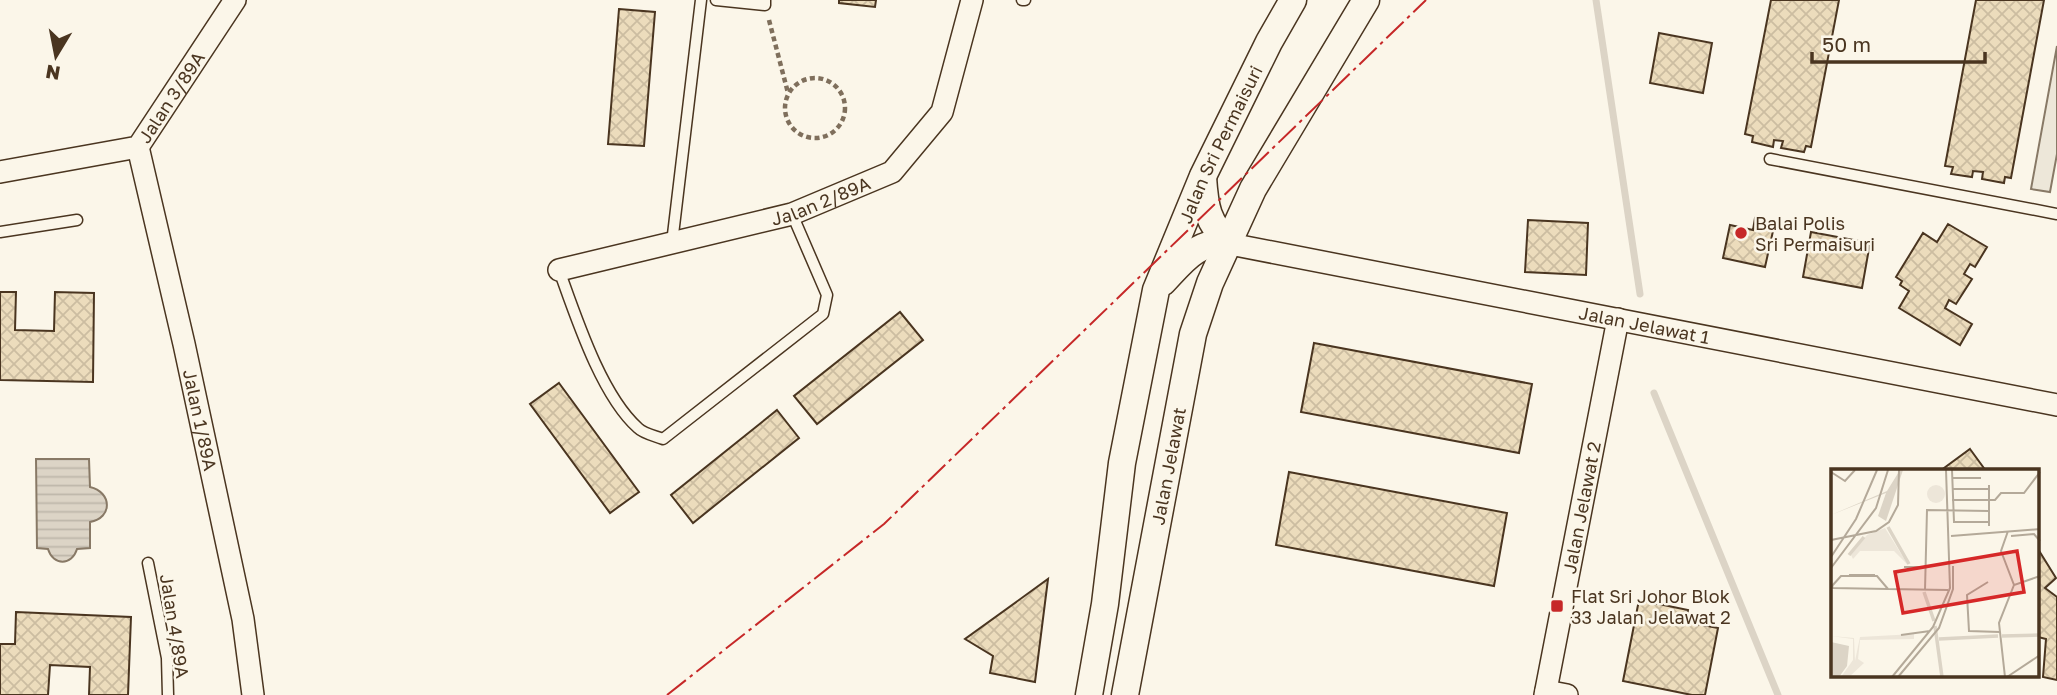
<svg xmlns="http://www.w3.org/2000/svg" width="2057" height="695" font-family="'Golos Text',sans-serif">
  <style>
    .parking { fill: #ede7d9; stroke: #887966; stroke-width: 2 }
    .water { fill: url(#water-rules); stroke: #887966; stroke-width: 2 }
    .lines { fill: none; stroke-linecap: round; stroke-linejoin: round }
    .stream { stroke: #dcd4c6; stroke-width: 7 }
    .building { fill: url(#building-cross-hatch); stroke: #4a3520; stroke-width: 2 }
    .service-casing { stroke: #4a3520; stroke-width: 13 }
    .minor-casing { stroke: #4a3520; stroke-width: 24 }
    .tertiary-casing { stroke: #4a3520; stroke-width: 29 }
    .path { stroke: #7f6f5c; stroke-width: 4.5; stroke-dasharray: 5 3.5; stroke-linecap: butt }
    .service { stroke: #fbf6e9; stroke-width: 10 }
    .minor { stroke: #fbf6e9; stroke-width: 21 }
    .tertiary { stroke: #fbf6e9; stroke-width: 26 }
    .power { stroke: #c62828; stroke-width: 2; stroke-dasharray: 24 5 3.5 5; stroke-linecap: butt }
    .poi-dot { fill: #c62828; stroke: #fbf6e9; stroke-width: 2.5 }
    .labels { text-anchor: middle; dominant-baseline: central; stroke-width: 5; stroke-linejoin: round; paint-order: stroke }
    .street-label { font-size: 18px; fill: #4a3520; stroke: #fbf6e9 }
    .poi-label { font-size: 18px; fill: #4a3520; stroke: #fbf6e9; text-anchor: start }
    .inset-river { fill: none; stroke: #dcd4c6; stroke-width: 3.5 }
    .inset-road { fill: none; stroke: #b4a999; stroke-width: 2 }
    .view { fill: #d62828; fill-opacity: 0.15; stroke: #d62828; stroke-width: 3.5 }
    .inset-edge { fill: none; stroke: #4a3520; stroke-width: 3.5 }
  </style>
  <defs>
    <pattern id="water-rules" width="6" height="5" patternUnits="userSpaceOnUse" patternTransform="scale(1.75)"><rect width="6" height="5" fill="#dcd4c6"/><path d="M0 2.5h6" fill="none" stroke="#beb7aa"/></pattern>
    <pattern id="building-cross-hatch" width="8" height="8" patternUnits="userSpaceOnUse" patternTransform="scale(1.75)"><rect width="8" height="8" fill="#ecdcbc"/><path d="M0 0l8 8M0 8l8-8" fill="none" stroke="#ccbda1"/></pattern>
  </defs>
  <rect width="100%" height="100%" fill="#fbf6e9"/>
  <path class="parking" d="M 2057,46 L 2057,154 L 2050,192 L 2031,189 Z"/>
  <path class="water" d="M 36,459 L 89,459 L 90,487 C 112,492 113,518 90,522 L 90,548 L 77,549 C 72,566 53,566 48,549 L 37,548 Z"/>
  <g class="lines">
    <g class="stream">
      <path d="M 1596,0 L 1640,294"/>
      <path d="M 1654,393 L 1778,695"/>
    </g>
  </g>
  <g class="building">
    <path d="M 839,0 L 876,0 L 875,7 L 839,3 Z"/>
    <path d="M 1771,0 L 1839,0 L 1811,147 L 1806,146 L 1804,152 L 1781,148 L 1783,141 L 1774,140 L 1773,147 L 1752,142 L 1753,136 L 1745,134 Z"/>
    <path d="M 1976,0 L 2044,0 L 2011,178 L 2005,177 L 2004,183 L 1982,179 L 1983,172 L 1973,171 L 1972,177 L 1951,174 L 1953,167 L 1945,166 Z"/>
    <path d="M 619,9 L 655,12 L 644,146 L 608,144 Z"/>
    <path d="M 1659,33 L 1712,43 L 1703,93 L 1650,83 Z"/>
    <path d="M 1755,218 L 1775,222 L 1765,267 L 1723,258 L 1730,225 L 1753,230 Z"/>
    <path d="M 1528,220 L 1588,223 L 1586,275 L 1525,272 Z"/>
    <path d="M 1948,224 L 1987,247 L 1975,267 L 1970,264 L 1964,274 L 1972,279 L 1956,304 L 1949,300 L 1945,308 L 1972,324 L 1960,345 L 1899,308 L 1909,291 L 1900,285 L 1902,281 L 1896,277 L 1923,233 L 1937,242 Z"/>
    <path d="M 1811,232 L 1870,243 L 1862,288 L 1803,277 Z"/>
    <path d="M 0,292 L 16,292 L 15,330 L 54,331 L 55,292 L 94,293 L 93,382 L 0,380 Z"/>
    <path d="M 900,312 L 923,340 L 817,424 L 794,396 Z"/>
    <path d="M 1314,343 L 1532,384 L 1519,453 L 1301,412 Z"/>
    <path d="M 559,383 L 639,492 L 610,513 L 530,404 Z"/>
    <path d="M 777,410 L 799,438 L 693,523 L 671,495 Z"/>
    <path d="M 1970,449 L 1986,471 L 1940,471 Z"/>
    <path d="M 1289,472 L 1507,513 L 1494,586 L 1276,545 Z"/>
    <path d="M 2038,549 L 2056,578 L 2045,588 L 2057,597 L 2057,680 L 2043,677 L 2046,639 L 2038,637 Z"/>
    <path d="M 1048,579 L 1035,682 L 990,673 L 993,656 L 965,639 Z"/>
    <path d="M 1639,600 L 1688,610 L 1686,622 L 1718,628 L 1705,695 L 1692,695 L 1623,681 Z"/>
    <path d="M 16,612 L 131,617 L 128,695 L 89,695 L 90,667 L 50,665 L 48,695 L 0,695 L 0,644 L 15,644 Z"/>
  </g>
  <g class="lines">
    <defs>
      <g id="service">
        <path d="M 716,0 L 765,5 L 765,0"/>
        <path d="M 1022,0 L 1025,0"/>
        <path d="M 1770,159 L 2057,214"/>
        <path d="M 0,232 L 77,220"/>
        <path d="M 672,243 L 701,0"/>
        <path d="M 559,270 C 576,317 601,395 638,428 C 644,434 656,436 663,439 L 823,314 L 827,295 L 792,214"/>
        <path d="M 148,563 L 167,658 L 168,695"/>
      </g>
      <g id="minor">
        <path id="s1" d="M 138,147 L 184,344 L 243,619 L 253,695"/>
        <path id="s2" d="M 0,172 L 138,147 L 235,0"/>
        <path id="s3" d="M 1230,244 L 2057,405"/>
        <path id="s4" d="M 559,270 L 792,214 L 892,172 L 942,112 L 972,0"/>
        <path d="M 1546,691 L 1567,695"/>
        <path id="s5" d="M 1545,695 L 1618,319"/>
      </g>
      <g id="tertiary">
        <path d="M 1203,177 C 1205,207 1207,223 1230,244"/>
        <path d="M 1163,282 C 1183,261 1198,239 1230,244"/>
        <path id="s6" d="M 1089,695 L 1105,604 L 1122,463 L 1156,290 L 1203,176 L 1269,42 L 1293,0"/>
        <path id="s7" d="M 1125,695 L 1193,334 L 1210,283 L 1253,189 L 1366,0"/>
      </g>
    </defs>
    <use href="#service" class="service-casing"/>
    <use href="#minor" class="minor-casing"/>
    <use href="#tertiary" class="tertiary-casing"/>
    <g class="path">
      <path d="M 769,20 L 788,93"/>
      <circle cx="815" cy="108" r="30"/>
    </g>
    <use href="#service" class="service"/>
    <use href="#minor" class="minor"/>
    <use href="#tertiary" class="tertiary"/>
    <path class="power" d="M 667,695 L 884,524 L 1426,0"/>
  </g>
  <g class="poi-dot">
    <circle cx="1741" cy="233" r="7"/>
    <rect x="1550" y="599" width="14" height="14" rx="3.5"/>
  </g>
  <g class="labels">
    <g class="street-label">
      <text stroke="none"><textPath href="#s2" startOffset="200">Jalan 3/89A</textPath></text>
      <text stroke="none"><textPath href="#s6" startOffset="570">Jalan Sri Permaisuri</textPath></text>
      <text stroke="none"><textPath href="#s4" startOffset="271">Jalan 2/89A</textPath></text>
      <text stroke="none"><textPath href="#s3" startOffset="422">Jalan Jelawat 1</textPath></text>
      <text stroke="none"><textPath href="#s1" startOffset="280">Jalan 1/89A</textPath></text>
      <text stroke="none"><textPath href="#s7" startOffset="233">Jalan Jelawat</textPath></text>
      <text stroke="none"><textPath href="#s5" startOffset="191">Jalan Jelawat 2</textPath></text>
      <text transform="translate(175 626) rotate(81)">Jalan 4/89A</text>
    </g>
    <g class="poi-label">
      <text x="1755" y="223">Balai Polis<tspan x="1755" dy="21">Sri Permaisuri</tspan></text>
      <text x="1571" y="596">Flat Sri Johor Blok<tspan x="1571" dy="21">33 Jalan Jelawat 2</tspan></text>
    </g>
  </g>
  <g transform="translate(1831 469)">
    <rect width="208" height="208" fill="#fbf6e9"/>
    <path d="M96 25a9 9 0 1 1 18 0a9 9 0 1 1-18 0Z" fill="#ede6d9"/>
    <path d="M 54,59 L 77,96 L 63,82 L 29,82 L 22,90 L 20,86 L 36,66 ZM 83,165 L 83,170 L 29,171 L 27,190 L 33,194 L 18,208 L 10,208 L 22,191 L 22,170 L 0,167 L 23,169 L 24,192 L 29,168 Z" fill="#ede6d9"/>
    <path d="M 69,1 L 72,1 L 55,52 L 47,47 L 55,24 L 0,46 L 56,22 ZM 0,173 L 18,177 L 16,197 L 8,208 L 0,208 Z" fill="#dcd4c6"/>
    <path class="inset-river" d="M 57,58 L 78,95M 18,86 L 33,68M 93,123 L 103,152M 104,157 L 111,208M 171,167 L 209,166M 108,170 L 167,167"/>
    <path class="inset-road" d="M 121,1 L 123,53 L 158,53M 0,3 L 14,12 L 24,1M 121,9 L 150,9M 158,16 L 158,57M 121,20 L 158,20M 121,31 L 164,31 L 170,24 L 193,24 L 209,3M 177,62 L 170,82 L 183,116M 120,67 L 209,60M 180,67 L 203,65 L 209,72M 0,71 L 45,62 L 58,53 L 67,36 L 68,1M 0,88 L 25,50 L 46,1M 73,98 L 95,98M 0,99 L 45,39 L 57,1M 18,106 L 44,106M 157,113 L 136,126 L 138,162 L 169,163M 57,120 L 46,107 L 10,107 L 1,117 L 2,119 L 57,120 L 117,121M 94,121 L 96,41 L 158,42M 70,166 L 99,162M 61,208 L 102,158 L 119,119 L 115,1M 67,208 L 108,159 L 122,120 L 122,97M 174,208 L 168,154 L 183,116 L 209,107M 176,208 L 209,186"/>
    <path class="view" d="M 186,82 L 193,123 L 72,144 L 64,103 Z"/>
    <rect width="208" height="208" class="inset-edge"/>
  </g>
  <g transform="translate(56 56) rotate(190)" stroke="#fbf6e9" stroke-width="5" paint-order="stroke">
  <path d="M0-5L12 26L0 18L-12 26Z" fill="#4a3520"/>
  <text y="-10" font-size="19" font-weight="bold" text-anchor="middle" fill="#4a3520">N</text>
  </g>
  <path d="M1812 52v10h173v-10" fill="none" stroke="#4a3520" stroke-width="3.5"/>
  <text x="1822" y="52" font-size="21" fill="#4a3520" stroke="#fbf6e9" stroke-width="5" paint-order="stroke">50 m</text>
</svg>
